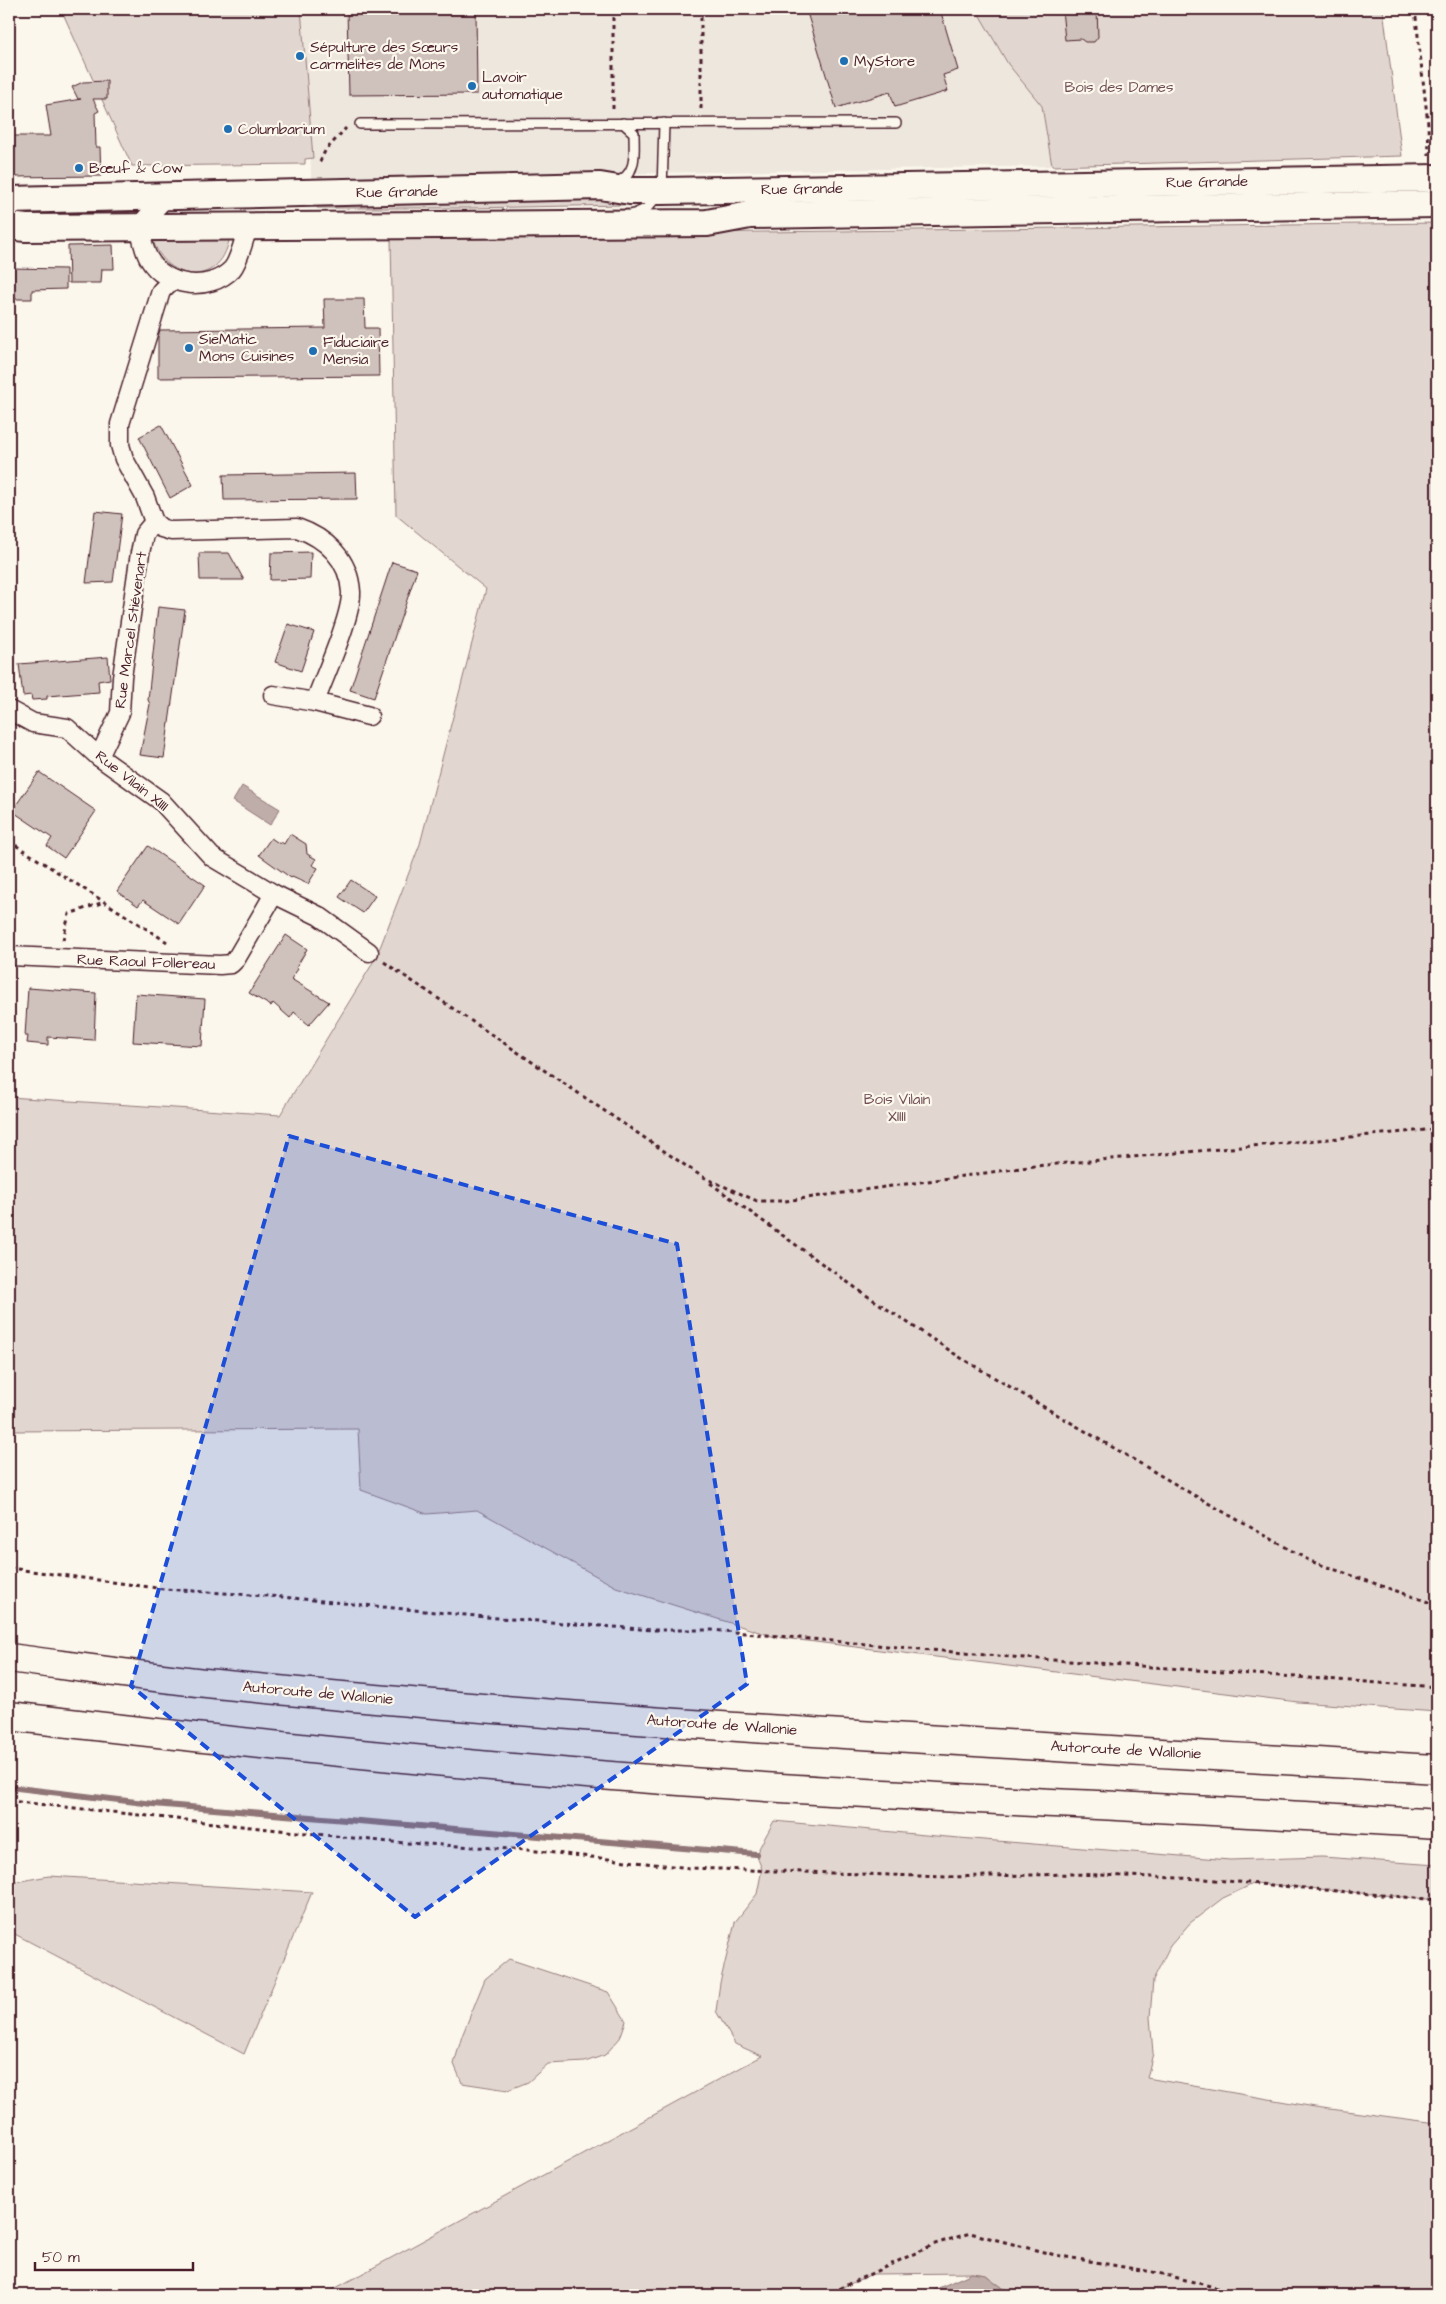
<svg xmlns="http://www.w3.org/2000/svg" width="1446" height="2304" font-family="'Architects Daughter',sans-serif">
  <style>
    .built { fill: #eee7de }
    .green { fill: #e2d7d0; stroke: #967b7e }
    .water { fill: #bfadaa; stroke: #907477 }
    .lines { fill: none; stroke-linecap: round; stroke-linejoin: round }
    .stream { stroke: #907477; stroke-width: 6 }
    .building { fill: #cfc2bc; stroke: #4a1f2b }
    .lane-casing { stroke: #4a1f2b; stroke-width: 12 }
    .street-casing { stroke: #4a1f2b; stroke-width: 21 }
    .primary-casing { stroke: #4a1f2b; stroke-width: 30 }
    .highway-casing { stroke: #4a1f2b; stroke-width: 31 }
    .path { stroke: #4a1f2b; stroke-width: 3; stroke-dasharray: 4 4; stroke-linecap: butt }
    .lane { stroke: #fbf7ec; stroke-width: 9 }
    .street { stroke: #fbf7ec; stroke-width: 18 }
    .primary { stroke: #fbf7ec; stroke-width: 26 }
    .highway { stroke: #fbf7ec; stroke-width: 28 }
    .marked { fill: #1d4ed8; fill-opacity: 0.2; stroke: #1d4ed8; stroke-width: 4; stroke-dasharray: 10 6; stroke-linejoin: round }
    .poi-dot { fill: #1f6fb2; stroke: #fbf7ec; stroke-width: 2 }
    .labels { text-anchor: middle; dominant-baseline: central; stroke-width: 4.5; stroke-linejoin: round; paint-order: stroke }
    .poi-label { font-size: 15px; fill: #4a1f2b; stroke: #fbf7ec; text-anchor: start }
    .park-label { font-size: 15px; fill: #704d54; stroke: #fbf7ec }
    .street-label { font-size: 15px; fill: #4a1f2b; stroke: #fbf7ec }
  </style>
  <rect width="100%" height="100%" fill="#fbf7ec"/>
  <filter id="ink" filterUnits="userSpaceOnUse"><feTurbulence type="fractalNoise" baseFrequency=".02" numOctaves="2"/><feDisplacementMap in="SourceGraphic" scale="10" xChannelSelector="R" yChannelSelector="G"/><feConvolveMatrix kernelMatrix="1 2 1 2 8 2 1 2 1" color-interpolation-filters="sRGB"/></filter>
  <g filter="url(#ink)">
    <path class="built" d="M 301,9 L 976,9 L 1008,64 L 1042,106 L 1052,166 L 311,179 L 310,126 Z"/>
    <g class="green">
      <path d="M 61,9 L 301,9 L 313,158 L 305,159 L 305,164 L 132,166 Z"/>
      <path d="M 976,9 L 1383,9 L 1402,156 L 1052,166 L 1042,106 L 1008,64 Z"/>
      <path d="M 638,197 L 623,205 L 470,208 L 317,208 L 317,203 Z"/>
      <path d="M 88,211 L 129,212 L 129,216 L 91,217 Z"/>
      <path d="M 1437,223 L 1437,1712 L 1298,1702 L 775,1637 L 616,1587 L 477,1510 L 427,1514 L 361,1490 L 358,1429 L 9,1431 L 9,1097 L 280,1115 L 371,966 L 381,945 L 420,844 L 486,589 L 396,515 L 391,237 Z"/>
      <path d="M 230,234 C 224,288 167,285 152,238 Z"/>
      <path d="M 774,1821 L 947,1837 L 1230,1860 L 1322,1857 L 1437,1865 L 1437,1900 L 1255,1883 L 1223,1898 L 1190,1923 L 1170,1946 L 1153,1980 L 1150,2017 L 1153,2053 L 1147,2078 L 1315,2107 L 1437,2123 L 1437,2295 L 1012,2295 L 986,2275 L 972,2273 L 872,2274 L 825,2295 L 323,2295 L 762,2056 L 735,2044 L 716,2011 L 720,1983 L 735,1922 L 757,1894 L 762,1869 L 756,1854 Z"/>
      <path d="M 49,1876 L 312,1892 L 244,2054 L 9,1931 L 9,1883 Z"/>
      <path d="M 509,1959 L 608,1992 L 626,2021 L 620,2038 L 605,2055 L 585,2062 L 548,2064 L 528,2082 L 508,2090 L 462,2083 L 454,2064 L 462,2036 L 485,1979 Z"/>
    </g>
    <g class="water">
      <path d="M 242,786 L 280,809 L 270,825 L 233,801 Z"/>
      <path d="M 972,2273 L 986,2275 L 1012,2295 L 923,2295 Z"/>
    </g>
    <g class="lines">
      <path class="stream" d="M 9,1787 L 153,1804 L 756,1854"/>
    </g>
    <g class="building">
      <path d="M 347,9 L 476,9 L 477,94 L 349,95 Z"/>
      <path d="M 806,9 L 940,9 L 958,70 L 943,75 L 948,91 L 895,107 L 890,92 L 836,108 Z"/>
      <path d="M 1062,9 L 1097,9 L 1098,37 L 1094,42 L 1085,42 L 1081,39 L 1065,40 Z"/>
      <path d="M 107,81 L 107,99 L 93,99 L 99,111 L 95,113 L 96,147 L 100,147 L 101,176 L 9,177 L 9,136 L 51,136 L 46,105 L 81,99 L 78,99 L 72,87 L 83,82 Z"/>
      <path d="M 113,245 L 114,269 L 102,269 L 101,283 L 69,283 L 68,246 Z"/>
      <path d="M 9,268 L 66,269 L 66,289 L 32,290 L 32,299 L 9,299 Z"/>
      <path d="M 324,299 L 364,299 L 365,328 L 378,328 L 379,376 L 158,378 L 158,337 L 160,330 L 325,328 Z"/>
      <path d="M 161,425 L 193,485 L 170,498 L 139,437 Z"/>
      <path d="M 356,473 L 357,499 L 224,500 L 223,475 Z"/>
      <path d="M 95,511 L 122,514 L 113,582 L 86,583 Z"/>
      <path d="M 311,552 L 310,579 L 270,580 L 271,553 Z"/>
      <path d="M 199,553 L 229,553 L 244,580 L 200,580 Z"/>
      <path d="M 392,562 L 417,570 L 374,698 L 350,690 Z"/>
      <path d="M 158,607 L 185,610 L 164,758 L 140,755 L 150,704 L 148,700 Z"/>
      <path d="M 288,624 L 314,632 L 301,671 L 275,662 Z"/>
      <path d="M 108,657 L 110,679 L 98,681 L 99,692 L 47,696 L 47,699 L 32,700 L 31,695 L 23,696 L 19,664 Z"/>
      <path d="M 39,772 L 96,811 L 64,858 L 47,846 L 52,838 L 12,811 Z"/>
      <path d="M 290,834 L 306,844 L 307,854 L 316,859 L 312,865 L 318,868 L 308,884 L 292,877 L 291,878 L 259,855 L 271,838 L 280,844 L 281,842 L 284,844 Z"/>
      <path d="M 148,846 L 205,885 L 179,924 L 143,900 L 138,906 L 117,891 Z"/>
      <path d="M 351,880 L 375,896 L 363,913 L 339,897 Z"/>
      <path d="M 286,935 L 307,949 L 296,968 L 298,969 L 291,979 L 329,1002 L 309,1025 L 294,1012 L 290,1018 L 273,1003 L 271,1006 L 249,993 Z"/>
      <path d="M 28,988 L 96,993 L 94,1040 L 48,1037 L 48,1045 L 27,1043 L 28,1036 L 25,1036 Z"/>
      <path d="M 136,994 L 205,999 L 202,1046 L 133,1042 Z"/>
    </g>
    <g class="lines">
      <defs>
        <g id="lane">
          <path d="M 360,124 L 896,123"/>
          <path d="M 616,182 C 638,175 634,152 634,133 L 623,123"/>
          <path d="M 632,215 L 646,209 L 662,191 L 664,123"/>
        </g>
        <g id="street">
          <path d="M 166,197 L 139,226 C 142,237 143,249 149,259 C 165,287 209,293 232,269 C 239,261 245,237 248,226"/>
          <path d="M 154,522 L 161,528 L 171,531 L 297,528 C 326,538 349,559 351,592 C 352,616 324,677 315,702"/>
          <path d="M 273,695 L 315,702 L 369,716"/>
          <path d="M 9,710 L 33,723 L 67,728 L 99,757 L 161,801 L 212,857 L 274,894 L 319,916 L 369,952"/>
          <path d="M 99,757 L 120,713 L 122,677 L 140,553 L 144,534 L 154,522 L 145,497 L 124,459 L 120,445 L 120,424 L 161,291 L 172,280"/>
          <path d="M 9,956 L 220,965 L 231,964 L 236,959 L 274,894"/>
        </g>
        <g id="primary">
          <path d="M 9,200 L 600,186 L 630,191 L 662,191 L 1437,178"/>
          <path d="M 9,226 L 26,228 L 707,223 L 750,215 L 1437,204"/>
        </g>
        <g id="highway">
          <path d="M 9,1658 C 78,1667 147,1677 216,1684 C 622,1725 1030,1745 1437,1769"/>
          <path d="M 9,1716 C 271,1747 534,1773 797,1789 C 1011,1802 1224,1810 1437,1824"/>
        </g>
      </defs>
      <use href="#lane" class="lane-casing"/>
      <use href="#street" class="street-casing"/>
      <use href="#primary" class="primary-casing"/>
      <use href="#highway" class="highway-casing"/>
      <g class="path">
        <path d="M 613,9 L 613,111"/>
        <path d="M 701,9 L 701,111"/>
        <path d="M 1415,9 L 1428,124 L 1429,155"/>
        <path d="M 320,162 L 325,151 L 346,128"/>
        <path d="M 9,841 L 167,942"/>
        <path d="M 63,940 L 69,914 L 104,902"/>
        <path d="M 384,962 L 701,1176 L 757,1201 L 785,1201 L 1035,1166 L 1437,1129"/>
        <path d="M 710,1183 L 860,1291 L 961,1358 L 1192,1494 L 1310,1561 L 1437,1605"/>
        <path d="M 9,1568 L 164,1589 L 282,1597 L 486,1617 L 653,1630 L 712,1630 L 997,1656 L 1437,1687"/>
        <path d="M 9,1801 L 390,1842 L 528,1850 L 690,1868 L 947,1877 L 1073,1874 L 1204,1879 L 1437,1900"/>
        <path d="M 825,2295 L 935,2244 L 970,2233 L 1055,2255 L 1158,2273 L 1214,2287 L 1236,2295"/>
      </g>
      <use href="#lane" class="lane"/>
      <use href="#street" class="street"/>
      <use href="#primary" class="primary"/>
      <use href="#highway" class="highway"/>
    </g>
  </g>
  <path class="marked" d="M 289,1136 L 677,1244 L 747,1684 L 415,1917 L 131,1686 Z"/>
  <g class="poi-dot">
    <circle cx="300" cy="56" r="5"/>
    <circle cx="844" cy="61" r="5"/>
    <circle cx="472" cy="86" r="5"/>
    <circle cx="228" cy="129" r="5"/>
    <circle cx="79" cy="168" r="5"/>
    <circle cx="189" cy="348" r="5"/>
    <circle cx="313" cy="351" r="5"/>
  </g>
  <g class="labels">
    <g class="poi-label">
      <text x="310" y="47">Sépulture des Sœurs<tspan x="310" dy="17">carmelites de Mons</tspan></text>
      <text x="854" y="61">MyStore</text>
      <text x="482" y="77">Lavoir<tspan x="482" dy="17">automatique</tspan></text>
      <text x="238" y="129">Columbarium</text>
      <text x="89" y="168">Bœuf &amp; Cow</text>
      <text x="199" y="339">SieMatic<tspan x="199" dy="17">Mons Cuisines</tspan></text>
      <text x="323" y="342">Fiduciaire<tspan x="323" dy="17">Mensia</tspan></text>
    </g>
    <g class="park-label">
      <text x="1119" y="87">Bois des Dames</text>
      <text x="897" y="1099">Bois Vilain<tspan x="897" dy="17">XIIII</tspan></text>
    </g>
    <g class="street-label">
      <text transform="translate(1207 182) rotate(-1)">Rue Grande</text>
      <text transform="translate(802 189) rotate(-1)">Rue Grande</text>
      <text transform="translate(397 192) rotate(-1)">Rue Grande</text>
      <text transform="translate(131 630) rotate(-82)">Rue Marcel Stiévenart</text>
      <text transform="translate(132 781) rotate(38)">Rue Vilain XIIII</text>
      <text transform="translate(146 962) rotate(2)">Rue Raoul Follereau</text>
      <text transform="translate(318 1693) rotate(5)">Autoroute de Wallonie</text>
      <text transform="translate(722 1725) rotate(4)">Autoroute de Wallonie</text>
      <text transform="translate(1126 1750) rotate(3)">Autoroute de Wallonie</text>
    </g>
  </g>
  <rect width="1446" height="2304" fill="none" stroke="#fbf7ec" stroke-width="30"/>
  <rect x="15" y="15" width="1416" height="2274" fill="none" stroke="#4a1f2b" stroke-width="2" filter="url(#ink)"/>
  <path d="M35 2262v8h158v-8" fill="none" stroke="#4a1f2b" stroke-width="2.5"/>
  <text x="42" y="2262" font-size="15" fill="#4a1f2b" stroke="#fbf7ec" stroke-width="4" paint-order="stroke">50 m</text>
</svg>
